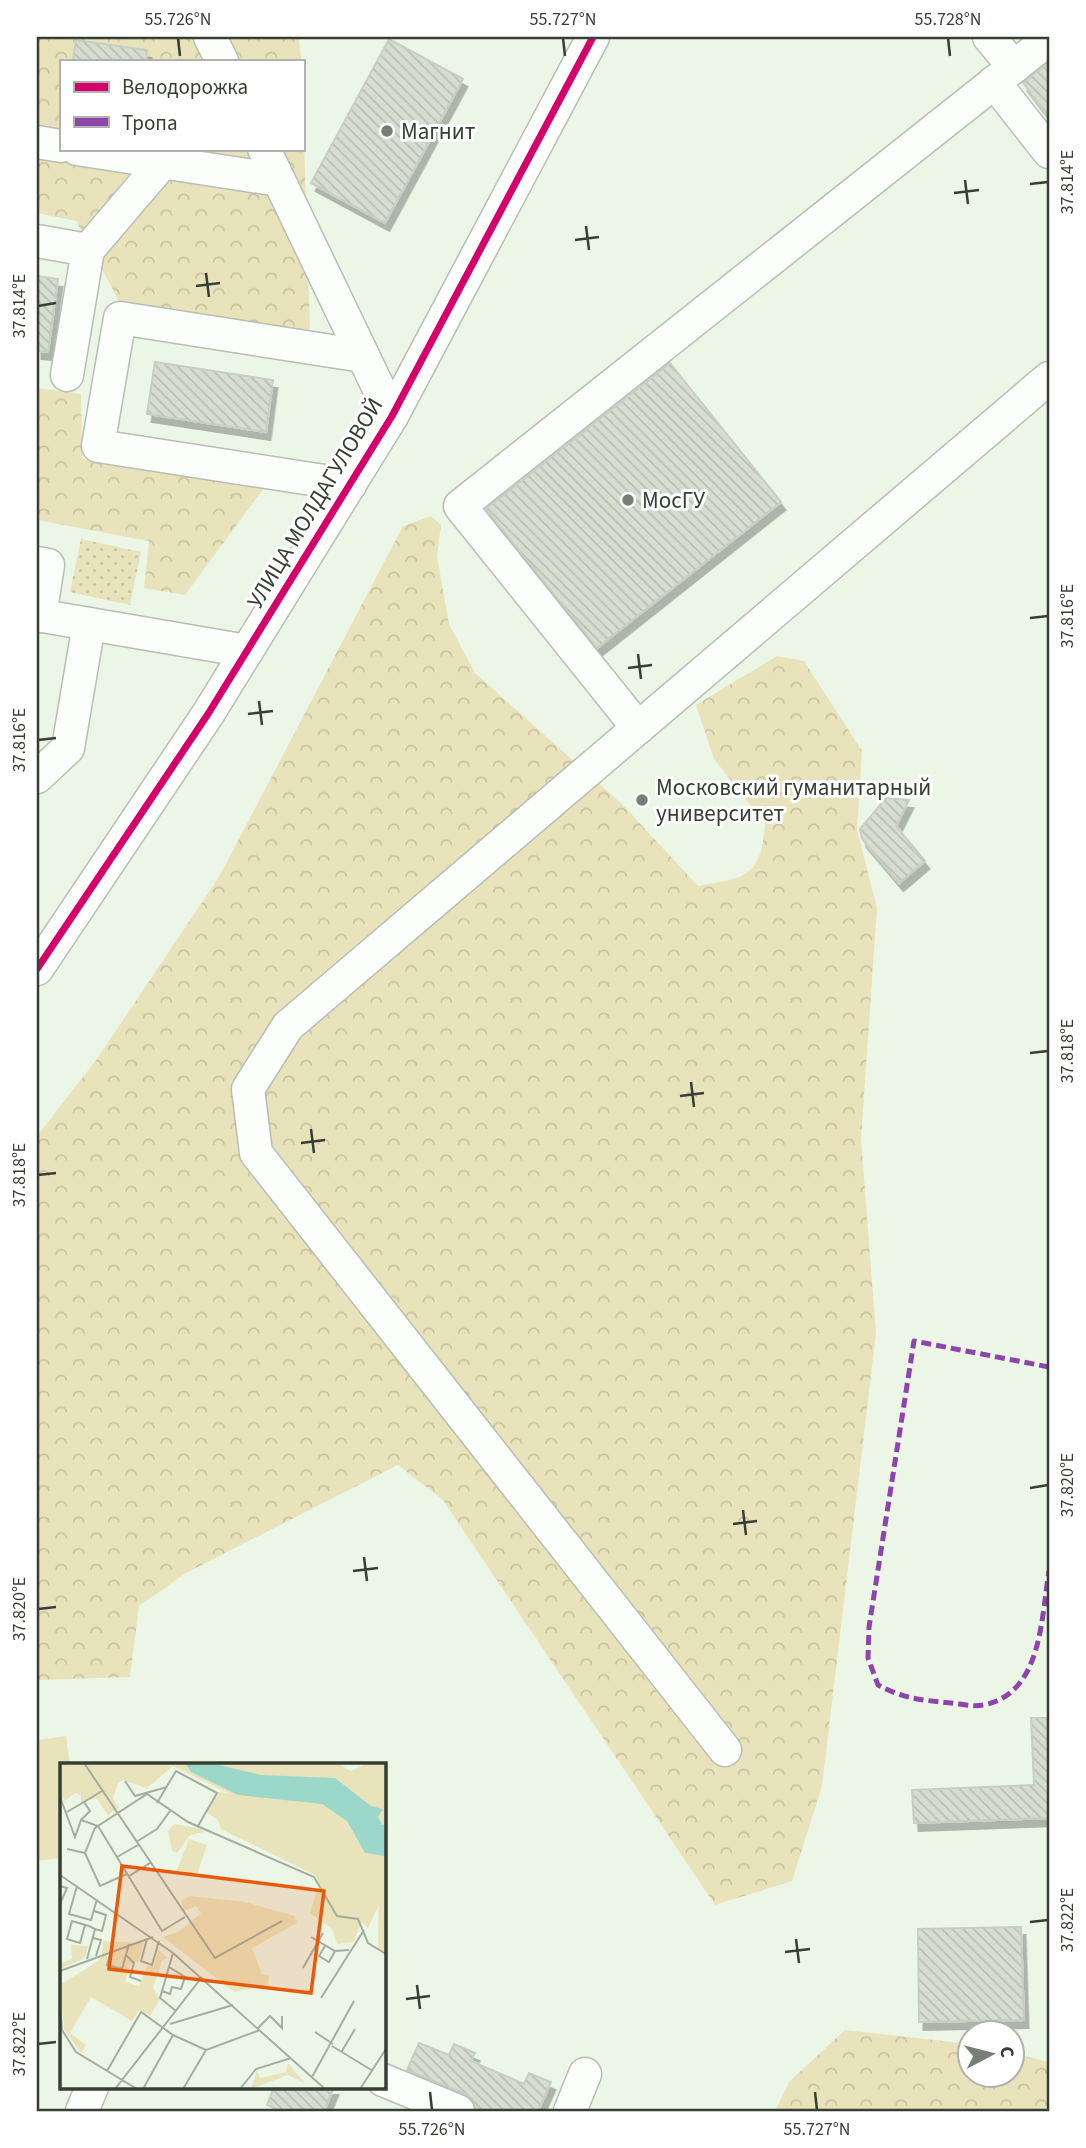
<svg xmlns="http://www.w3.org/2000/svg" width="1086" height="2148" font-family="'Source Sans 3',sans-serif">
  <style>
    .grass { fill: #e9e3bb }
    .forest { fill: url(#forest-crowns) }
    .park { fill: url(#park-dots) }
    .building { fill: url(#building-back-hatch); stroke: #c9cec2; stroke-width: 2; filter: url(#shadow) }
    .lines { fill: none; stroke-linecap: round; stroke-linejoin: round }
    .minor-casing { stroke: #b7beb3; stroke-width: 35 }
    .minor { stroke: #fcfefb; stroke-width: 32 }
    .quiet { stroke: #8e44ad; stroke-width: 5; stroke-dasharray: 10 5; stroke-linecap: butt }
    .cycleway-casing { stroke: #fff; stroke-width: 11 }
    .cycleway { stroke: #d6006c; stroke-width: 7 }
    .ticks { fill: none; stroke: #373f34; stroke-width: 2.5 }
    .poi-dot { fill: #767f73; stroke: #fff; stroke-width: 2.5 }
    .labels { text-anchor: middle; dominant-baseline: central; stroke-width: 6; stroke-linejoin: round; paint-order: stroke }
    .poi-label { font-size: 23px; fill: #373f34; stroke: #fff; text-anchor: start }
    .street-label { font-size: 23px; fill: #373f34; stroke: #fff }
    .inset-road { fill: none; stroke: #a4ad9f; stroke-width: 2 }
    .view { fill: #e8590c; fill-opacity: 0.15; stroke: #e8590c; stroke-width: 3.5 }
    .inset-edge { fill: none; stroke: #373f34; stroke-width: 3.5 }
    .neatline { fill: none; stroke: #373f34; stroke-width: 2.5 }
    .ticks-label { font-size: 18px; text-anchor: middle; fill: #373f34 }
  </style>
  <defs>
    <pattern id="forest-crowns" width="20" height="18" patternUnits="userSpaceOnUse" patternTransform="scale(1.75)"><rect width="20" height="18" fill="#e9e3bb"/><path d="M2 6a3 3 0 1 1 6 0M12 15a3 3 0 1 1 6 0" fill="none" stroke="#c8c4a1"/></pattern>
    <pattern id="park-dots" width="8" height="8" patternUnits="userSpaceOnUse" patternTransform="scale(1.75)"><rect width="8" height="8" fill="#e9e3bb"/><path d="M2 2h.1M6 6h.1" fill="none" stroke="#c8c4a1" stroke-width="1.8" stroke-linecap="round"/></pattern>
    <pattern id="building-back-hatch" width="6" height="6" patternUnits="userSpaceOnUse" patternTransform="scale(1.75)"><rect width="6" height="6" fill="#d8ddd1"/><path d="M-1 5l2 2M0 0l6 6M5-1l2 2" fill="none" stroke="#babfb4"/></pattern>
    <filter id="shadow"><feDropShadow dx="4.5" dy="8" stdDeviation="0" flood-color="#0004"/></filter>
  </defs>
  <rect width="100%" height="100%" fill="#ecf6e7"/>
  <path class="grass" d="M 66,1736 L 70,1765 L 61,1765 L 61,1858 L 37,1861 L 37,1740 Z"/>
  <g class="forest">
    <path d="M 37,37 L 299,37 L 301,61 L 61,61 L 61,149 L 303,149 L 303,111 L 310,331 L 120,303 L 76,221 L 37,213 Z"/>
    <path d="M 37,388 L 81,394 L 82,459 L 267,484 L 185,595 L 144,588 L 149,541 L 37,520 Z"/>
    <path d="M 431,516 L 441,525 L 437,556 L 449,624 L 475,673 L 623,805 L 698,886 C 746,878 761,877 765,824 L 714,759 L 696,705 L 777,656 L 804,661 L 862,751 L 857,830 L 877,908 L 861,1139 L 876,1333 L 822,1786 L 792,1881 L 715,1905 L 443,1500 L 398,1465 L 186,1573 L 139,1606 L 130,1677 L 37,1680 L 37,1136 L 97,1059 L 219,877 L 403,526 Z"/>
    <path d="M 845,2030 L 970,2044 L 970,2074 L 1012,2074 L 1013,2053 L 1049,2062 L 1049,2111 L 775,2111 L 789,2082 Z"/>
  </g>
  <path class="park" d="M 81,539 L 141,552 L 130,605 L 70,592 Z"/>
  <g class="building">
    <path d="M 389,39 L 463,79 L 385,223 L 311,183 Z"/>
    <path d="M 76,40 L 147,50 L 146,61 L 73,61 Z"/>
    <path d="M 1049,62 L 1049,117 L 1023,83 Z"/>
    <path d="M 37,276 L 58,279 L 48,352 L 37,351 Z"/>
    <path d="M 155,362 L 273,380 L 266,432 L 147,414 Z"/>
    <path d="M 670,363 L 781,502 L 597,648 L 486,509 Z"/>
    <path d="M 886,798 L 909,800 L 896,826 L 925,861 L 899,883 L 862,839 L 860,829 Z"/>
    <path d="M 1031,1718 L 1049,1718 L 1049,1818 L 914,1823 L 912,1790 L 1034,1785 Z"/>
    <path d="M 1021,1927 L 1024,2020 L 919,2022 L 918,1929 Z"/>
    <path d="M 419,2043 L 449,2055 L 454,2044 L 475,2053 L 471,2061 L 524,2084 L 529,2073 L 551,2082 L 538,2111 L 476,2111 L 473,2100 L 465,2094 L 407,2070 Z"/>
    <path d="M 274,2087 L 334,2087 L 324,2111 L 281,2111 L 267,2105 Z"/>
  </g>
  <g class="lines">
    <defs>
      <g id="minor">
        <path d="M 210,37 L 222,61"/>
        <path d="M 989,37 L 1014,67"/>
        <path d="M 994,82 L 1049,152"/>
        <path d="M 37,142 L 61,146"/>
        <path d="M 77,149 L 279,180"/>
        <path d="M 264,149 L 392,416"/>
        <path d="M 37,241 L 88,250 L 163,162"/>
        <path d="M 67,375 L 88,250"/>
        <path d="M 350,485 L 98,446 L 120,318 L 363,356"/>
        <path d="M 37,563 L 48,565 L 40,616"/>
        <path d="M 37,615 L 247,651"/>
        <path d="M 638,728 L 460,506 L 1049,39"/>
        <path d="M 37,777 L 68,748 L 89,624"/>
        <path d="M 37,969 L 208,714 L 392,416 L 593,37"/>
        <path d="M 725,1750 L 256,1153 L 248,1089 L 288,1026 L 1049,378"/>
        <path d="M 383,2080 L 458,2111"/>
        <path d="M 82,2111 L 92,2087"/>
        <path d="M 570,2111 L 585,2074"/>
      </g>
    </defs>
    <use href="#minor" class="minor-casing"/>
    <use href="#minor" class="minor"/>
    <path class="quiet" d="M 1049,1367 L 914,1341 L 869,1627 L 868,1658 L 878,1685 C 905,1699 921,1700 951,1703 C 961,1704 973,1707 983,1705 C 1042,1694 1041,1619 1049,1571"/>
    <defs>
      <path id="cycleway" d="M 37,969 L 208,714 L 392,416 L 593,37"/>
    </defs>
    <use href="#cycleway" class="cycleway-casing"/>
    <use href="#cycleway" class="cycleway"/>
  </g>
  <path class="ticks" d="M 178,38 L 180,56M 563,38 L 565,56M 948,38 L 950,56M 965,180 L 968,204M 1030,184 L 1048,182M 954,193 L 979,190M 586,226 L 589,250M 575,240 L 599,237M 206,273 L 209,297M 196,286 L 220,283M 38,306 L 56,303M 1030,618 L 1048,616M 638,654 L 641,679M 628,668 L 652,665M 259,701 L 262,725M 248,714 L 273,711M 38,740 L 56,738M 1030,1053 L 1048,1051M 691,1082 L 694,1107M 680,1096 L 704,1093M 311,1129 L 314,1153M 301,1143 L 325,1140M 38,1175 L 56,1173M 1030,1488 L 1048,1485M 743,1510 L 746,1535M 733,1524 L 757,1521M 364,1557 L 367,1581M 353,1571 L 378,1568M 38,1609 L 56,1607M 1030,1922 L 1048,1920M 796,1939 L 799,1963M 785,1952 L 810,1949M 417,1985 L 420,2009M 406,1999 L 430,1996M 38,2044 L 56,2042M 430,2092 L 432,2110M 815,2092 L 817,2110"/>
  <g class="poi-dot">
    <circle cx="387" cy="131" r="7"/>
    <circle cx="628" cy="500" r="7"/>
    <circle cx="642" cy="800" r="7"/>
  </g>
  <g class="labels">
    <g class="poi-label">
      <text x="401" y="131">Магнит</text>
      <text x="642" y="500">МосГУ</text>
      <text x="656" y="787">Московский гуманитарный<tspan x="656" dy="26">университет</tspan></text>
    </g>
    <g class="street-label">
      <text transform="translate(315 503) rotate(-59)">УЛИЦА МОЛДАГУЛОВОЙ</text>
    </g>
  </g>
  <g transform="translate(60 1763)">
    <rect width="326" height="326" fill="#ecf6e7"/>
    <path d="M 129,76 L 147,82 L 136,114 L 117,107 Z" fill="#e9e3bb"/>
    <path d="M 0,0 L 105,0 L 112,4 L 87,25 L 63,17 L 58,20 L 53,35 L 59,45 L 48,52 L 36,35 L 21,39 L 21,32 L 15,30 L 5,38 L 0,33 ZM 158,29 L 255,43 L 281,58 L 306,98 L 319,99 L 319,142 L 308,165 L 302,159 L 293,179 L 277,181 L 272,166 L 250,150 L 256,129 L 262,126 L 255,112 L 161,66 L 158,57 L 146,49 ZM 114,61 L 138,65 L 144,69 L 130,72 L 117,90 L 112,88 L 108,68 ZM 130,133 L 185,139 L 235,153 L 237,160 L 192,185 L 202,211 L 209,213 L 208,222 L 174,229 L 103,174 L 118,169 L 141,150 L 136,143 L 124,148 L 121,138 ZM 43,178 L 84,180 L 79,198 L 71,201 L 65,219 L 79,223 L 87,203 L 94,203 L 98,186 L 107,195 L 102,198 L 93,225 L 100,237 L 90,253 L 79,247 L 72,258 L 31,234 L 10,270 L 26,282 L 21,290 L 4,266 L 0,222 L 41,196 ZM 11,182 L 28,183 L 25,195 L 0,206 L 0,200 L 12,196 ZM 228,300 L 245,320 L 228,312 L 191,326 L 197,307 L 200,315 L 226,309 Z" fill="#e9e3bb"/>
    <path d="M 107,0 L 277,0 L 291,8 L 309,0 L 325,0 L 325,191 L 318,186 L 319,100 L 306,98 L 281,58 L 255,43 L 184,38 Z" fill="#e9e3bb"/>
    <path d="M 125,0 L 151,0 L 201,12 L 275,15 L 311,43 L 323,46 L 318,54 L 322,61 L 317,61 L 325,62 L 325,93 L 305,90 L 287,58 L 262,41 L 178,32 L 131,9 Z" fill="#9cd8c9"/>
    <path class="inset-road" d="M 24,0 L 155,195 L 222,158M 65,18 L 75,33 L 107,24M 0,34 L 15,74 L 21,57 L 38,63 L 102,168 L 125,154M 24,39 L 42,28M 97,40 L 116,8 L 157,30 L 138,63M 7,49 L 24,39 L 30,48 L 21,57M 76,79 L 97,66 L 110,48M 7,86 L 25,90 L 35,65 L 87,31 L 128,59 L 254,114 L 277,153 L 298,156 L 308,180 L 326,191M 25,90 L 40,123 L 67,111M 57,94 L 78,82M 0,112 L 113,190 L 265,326M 69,113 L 90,100M 0,123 L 7,125 L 0,141M 17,123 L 9,151 L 31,157 L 37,136M 34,148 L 46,152 L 42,168 L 35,166M 25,162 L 20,180 L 7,176 L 12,158 L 29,163M 251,174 L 275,188 L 289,187M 33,175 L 41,177 L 36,193M 87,176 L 81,198 L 92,202 L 99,178M 265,183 L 259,193 L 269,199 L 275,188M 51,188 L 47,202 L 62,206 L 69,181M 113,190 L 100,235 L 116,248M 66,192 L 74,200 L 70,214 L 81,218M 27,196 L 35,166 L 29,163M 243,205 L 263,170M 0,208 L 93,174M 102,228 L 110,231 L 112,224 L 121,226 L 125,214 L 109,204M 261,235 L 304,167M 0,242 L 2,267 L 16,289 L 77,326M 110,261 L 173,242M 198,265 L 210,253 L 222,265 L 222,253M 255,269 L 273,281M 113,272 L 146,287M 272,283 L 313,308M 282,288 L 295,266M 47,308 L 81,249 L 113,272 L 83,326M 252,314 L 294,238M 55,326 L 142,214M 123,326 L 146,287 L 200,267M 180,326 L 196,306 L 231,295M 300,326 L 326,286"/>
    <path class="view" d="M 62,103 L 264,128 L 251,230 L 49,206 Z"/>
    <rect width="326" height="326" class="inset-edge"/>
  </g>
  <rect width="1086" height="2148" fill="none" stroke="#ffffff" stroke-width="77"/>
  <rect x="60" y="60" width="245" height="91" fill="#ffffff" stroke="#afb2ae" stroke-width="2"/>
  <rect x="74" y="82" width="35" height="10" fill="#d6006c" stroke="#afb2ae" stroke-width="2"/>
  <text x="122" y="94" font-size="21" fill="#373f34">Велодорожка</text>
  <rect x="74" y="117" width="35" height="10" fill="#8e44ad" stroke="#afb2ae" stroke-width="2"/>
  <text x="122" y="130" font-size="21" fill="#373f34">Тропа</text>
  <g transform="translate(991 2054) rotate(83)"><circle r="33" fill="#ffffff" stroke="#afb2ae" stroke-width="2"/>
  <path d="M0-5L12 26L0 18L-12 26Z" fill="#767f73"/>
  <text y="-10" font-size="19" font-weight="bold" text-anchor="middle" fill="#373f34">С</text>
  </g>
  <rect x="38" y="38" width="1010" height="2072" class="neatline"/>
  <g class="ticks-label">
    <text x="178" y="25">55.726°N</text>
    <text x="563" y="25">55.727°N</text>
    <text x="948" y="25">55.728°N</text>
    <text transform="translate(1067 182) rotate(-90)" y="6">37.814°E</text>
    <text transform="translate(19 306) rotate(-90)" y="6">37.814°E</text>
    <text transform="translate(1067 616) rotate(-90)" y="6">37.816°E</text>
    <text transform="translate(19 740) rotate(-90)" y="6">37.816°E</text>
    <text transform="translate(1067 1051) rotate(-90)" y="6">37.818°E</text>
    <text transform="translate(19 1175) rotate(-90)" y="6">37.818°E</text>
    <text transform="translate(1067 1485) rotate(-90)" y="6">37.820°E</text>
    <text transform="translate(19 1609) rotate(-90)" y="6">37.820°E</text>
    <text transform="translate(1067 1920) rotate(-90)" y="6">37.822°E</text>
    <text transform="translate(19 2044) rotate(-90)" y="6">37.822°E</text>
    <text x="432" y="2135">55.726°N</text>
    <text x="817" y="2135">55.727°N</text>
  </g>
</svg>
